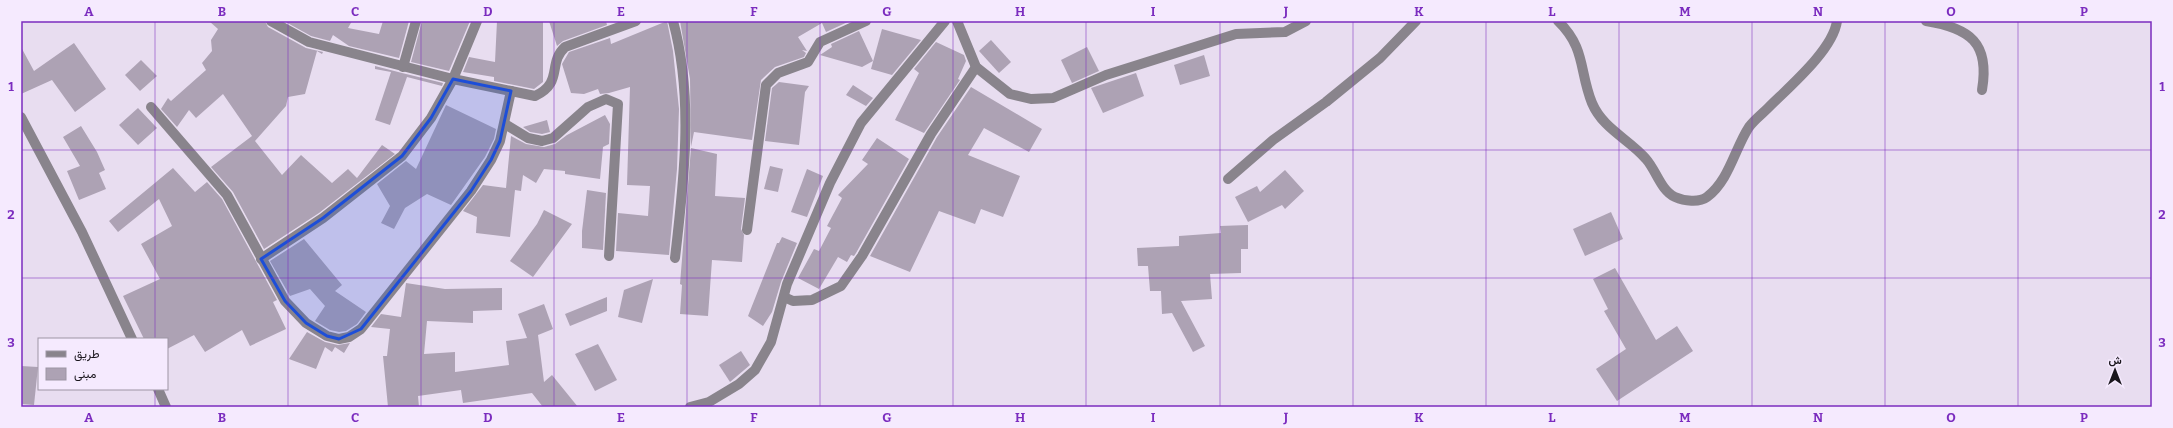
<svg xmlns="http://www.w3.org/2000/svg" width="2173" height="428" font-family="Bitter,Vazirmatn,serif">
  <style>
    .building { fill: #ada2b4 }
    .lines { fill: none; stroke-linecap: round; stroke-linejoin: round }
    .minor { stroke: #89848c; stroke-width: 10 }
    .marked { fill: #1d4ed8; fill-opacity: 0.2; stroke: #1d4ed8; stroke-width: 3; stroke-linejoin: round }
    .grid { fill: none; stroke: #7b2cbf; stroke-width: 1; stroke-opacity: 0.55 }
    .neatline { fill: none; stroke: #7b2cbf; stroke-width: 1.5 }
    .grid-label { font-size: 13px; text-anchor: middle; font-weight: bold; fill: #7b2cbf }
  </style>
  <rect width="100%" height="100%" fill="#e8ddf0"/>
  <g class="building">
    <path d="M 209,21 L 265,21 L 268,27 L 306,48 L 323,52 L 322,54 L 317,51 L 305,94 L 288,97 L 286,106 L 255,141 L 282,175 L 301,155 L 332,183 L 348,169 L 357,178 L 382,145 L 395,154 L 319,213 L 264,249 L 233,192 L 211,167 L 252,136 L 223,94 L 196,118 L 189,110 L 177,127 L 161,109 L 168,98 L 171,101 L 206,70 L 202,63 L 212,51 L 211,40 L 218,29 Z"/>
    <path d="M 284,21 L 352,21 L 348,28 L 379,34 L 383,21 L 409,21 L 399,58 L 349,46 L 333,35 L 330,41 L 311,36 Z"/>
    <path d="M 422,21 L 470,21 L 449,71 L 411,62 Z"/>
    <path d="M 497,21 L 543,21 L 543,82 L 534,89 L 494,81 L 494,77 L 463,72 L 469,57 L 495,62 Z"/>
    <path d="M 549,21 L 606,21 L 607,25 L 563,41 L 557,46 Z"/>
    <path d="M 667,21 L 673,51 L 679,109 L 677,169 L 669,255 L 616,251 L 618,213 L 648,216 L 650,186 L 627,185 L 630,87 L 609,93 L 600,94 L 598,89 L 584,94 L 571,93 L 562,64 L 569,52 L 610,38 L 611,44 Z"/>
    <path d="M 680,21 L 850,21 L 826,32 L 822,23 L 798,37 L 807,51 L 802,50 L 806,53 L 804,57 L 775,67 L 761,80 L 752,140 L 694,132 L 691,147 L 690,79 Z"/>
    <path d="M 882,29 L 921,40 L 892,75 L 871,69 Z"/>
    <path d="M 859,31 L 873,61 L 862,67 L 820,55 L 832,47 L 831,44 Z"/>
    <path d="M 991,40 L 1011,62 L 999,73 L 979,51 Z"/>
    <path d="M 936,42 L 964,55 L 966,61 L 958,79 L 960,80 L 924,133 L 895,120 L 919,73 L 914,69 Z"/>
    <path d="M 74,43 L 106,89 L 75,112 L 52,80 L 21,94 L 21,47 L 34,71 Z"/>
    <path d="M 1087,47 L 1099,71 L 1072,83 L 1061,60 Z"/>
    <path d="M 1204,55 L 1210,76 L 1180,85 L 1174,65 Z"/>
    <path d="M 141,60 L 157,76 L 140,91 L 125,75 Z"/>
    <path d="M 375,66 L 402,73 L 443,83 L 442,86 L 407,77 L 390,125 L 375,120 L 391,72 L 375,69 Z"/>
    <path d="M 1136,73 L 1144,96 L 1103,113 L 1091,88 Z"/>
    <path d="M 779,82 L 809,86 L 805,92 L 799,145 L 765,141 L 772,88 Z"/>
    <path d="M 853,85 L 873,98 L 866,106 L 846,95 Z"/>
    <path d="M 971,87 L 1042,129 L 1029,152 L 984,128 L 968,155 L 1020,176 L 1003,217 L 981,209 L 975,224 L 939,211 L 910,272 L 870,256 L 937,137 Z"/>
    <path d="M 446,105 L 496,129 L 494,139 L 485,157 L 451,205 L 427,194 L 405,208 L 394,229 L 381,223 L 390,206 L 377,184 L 406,161 L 416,169 Z"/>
    <path d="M 138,108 L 157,128 L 138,145 L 119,125 Z"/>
    <path d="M 605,115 L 610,124 L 609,144 L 603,147 L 600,179 L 565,174 L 565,171 L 544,169 L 536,183 L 523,175 L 521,191 L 515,190 L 510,237 L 476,233 L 477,217 L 463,211 L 483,185 L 506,188 L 511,136 L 526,144 L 544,147 L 555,144 L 567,135 Z"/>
    <path d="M 547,120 L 550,132 L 542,134 L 530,132 L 523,127 Z"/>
    <path d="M 81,126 L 97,152 L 105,170 L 99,173 L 106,189 L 79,200 L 67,171 L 80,166 L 63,137 Z"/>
    <path d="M 877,138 L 909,159 L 856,253 L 854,256 L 851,255 L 847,262 L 838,257 L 819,289 L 798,278 L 814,249 L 819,251 L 831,228 L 827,226 L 842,198 L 838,195 L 868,164 L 862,160 Z"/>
    <path d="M 691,148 L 717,154 L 715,196 L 745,198 L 741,229 L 744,235 L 742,262 L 712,260 L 708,316 L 680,314 L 682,285 L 680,284 Z"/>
    <path d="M 770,166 L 783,169 L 778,192 L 764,189 Z"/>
    <path d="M 173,168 L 195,192 L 207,182 L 222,199 L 277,300 L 273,302 L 286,329 L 250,346 L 242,330 L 205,352 L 194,335 L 167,349 L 167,339 L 144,339 L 123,296 L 160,279 L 141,244 L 172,226 L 159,199 L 118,232 L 109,221 Z"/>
    <path d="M 807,169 L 823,176 L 807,217 L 791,212 Z"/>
    <path d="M 1285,170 L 1304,191 L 1285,209 L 1282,205 L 1248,222 L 1235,197 L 1257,186 L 1260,192 Z"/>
    <path d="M 587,190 L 606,193 L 603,250 L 582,248 L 582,231 Z"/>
    <path d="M 544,210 L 572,224 L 533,277 L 510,261 L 537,224 Z"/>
    <path d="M 1611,212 L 1623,239 L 1585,256 L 1573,229 Z"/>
    <path d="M 1248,225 L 1248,249 L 1241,249 L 1241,273 L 1210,274 L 1212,299 L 1181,301 L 1205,346 L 1193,352 L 1172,313 L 1162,314 L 1161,291 L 1150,291 L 1148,266 L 1138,266 L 1137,248 L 1179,246 L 1179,236 L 1221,233 L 1220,226 Z"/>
    <path d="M 782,237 L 797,243 L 781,282 L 772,312 L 763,326 L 748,316 L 777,243 L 779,243 Z"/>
    <path d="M 304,239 L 342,285 L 335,291 L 366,312 L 357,324 L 346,331 L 339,332 L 330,330 L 315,321 L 325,306 L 310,289 L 290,296 L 270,261 Z"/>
    <path d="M 1615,268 L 1656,340 L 1677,326 L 1693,351 L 1617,401 L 1596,369 L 1626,349 L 1604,311 L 1608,309 L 1593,279 Z"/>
    <path d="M 653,279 L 642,323 L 618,317 L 624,290 Z"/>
    <path d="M 406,283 L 445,289 L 502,288 L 502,310 L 473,311 L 473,323 L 427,321 L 424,354 L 455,352 L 455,372 L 509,365 L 506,341 L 527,338 L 518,314 L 544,304 L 553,329 L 538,335 L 544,382 L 552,375 L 578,407 L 543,407 L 532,393 L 463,403 L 461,390 L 418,396 L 419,407 L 388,407 L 383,356 L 387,356 L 390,329 L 371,327 L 381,314 L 401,317 Z"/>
    <path d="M 607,297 L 607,311 L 570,326 L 565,314 Z"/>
    <path d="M 307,332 L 325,342 L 338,345 L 350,343 L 344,353 L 335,347 L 332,352 L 325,347 L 316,369 L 289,359 Z"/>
    <path d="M 598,344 L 617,380 L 595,391 L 575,354 Z"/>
    <path d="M 741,351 L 750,365 L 730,382 L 719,365 Z"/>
    <path d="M 21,366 L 38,367 L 34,405 L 21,404 Z"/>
  </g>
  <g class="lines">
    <g class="minor">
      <path d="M 271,21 L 309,42 L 453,79 L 535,96 C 564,82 547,64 565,47 L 636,21"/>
      <path d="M 673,21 C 694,97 684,181 675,258"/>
      <path d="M 957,21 L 976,67 L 1010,94 L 1031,99 L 1053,98 L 1106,75 L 1236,34 L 1285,32 L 1306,21"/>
      <path d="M 1558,21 C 1586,48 1579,71 1592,103 C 1603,129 1629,139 1646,159 C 1656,170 1661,191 1675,197 C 1684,201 1699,203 1707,197 C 1729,181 1735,148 1749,127 C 1754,120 1762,114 1768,108 C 1789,87 1833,50 1837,21"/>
      <path d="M 1926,21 C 1970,28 1990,43 1982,90"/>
      <path d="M 403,67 L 416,21"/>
      <path d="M 151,107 L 227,195 L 285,301 L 306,323 L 327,336 L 339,339 L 349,337 L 361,329 L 471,191 L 491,160 L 500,141 L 511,91"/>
      <path d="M 21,117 L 82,232 L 132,339"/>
      <path d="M 505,124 L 528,138 L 542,141 L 553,138 L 588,107 L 606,99 L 618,104 L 609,256"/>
      <path d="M 1228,179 L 1273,140 L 1326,102 L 1380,58 L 1416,21"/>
      <path d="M 747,230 L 766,85 L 778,73 L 808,62 L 820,42 L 866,21"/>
      <path d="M 261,259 L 323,218 L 402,156 L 431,118 L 453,79 L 477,21"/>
      <path d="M 784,297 L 793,301 L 812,300 L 841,286 L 862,256 L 931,134 L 976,67"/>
      <path d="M 158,389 L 166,407"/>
      <path d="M 690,407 L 709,402 L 739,384 L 755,370 L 771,342 L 787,284 L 830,183 L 861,123 L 945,21"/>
    </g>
  </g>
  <path class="marked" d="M 453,79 L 511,91 L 500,141 L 491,160 L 471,191 L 361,329 L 339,339 L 327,336 L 306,323 L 285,301 L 261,259 L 323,218 L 402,156 L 431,118 Z"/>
  <path class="grid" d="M 155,21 L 155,339M 288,21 L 288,407M 421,21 L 421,407M 554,21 L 554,407M 687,21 L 687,407M 820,21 L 820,407M 953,21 L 953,407M 1086,21 L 1086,407M 1220,21 L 1220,407M 1353,21 L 1353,407M 1486,21 L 1486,407M 1619,21 L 1619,407M 1752,21 L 1752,407M 1885,21 L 1885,407M 2018,21 L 2018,407M 21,150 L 2152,150M 21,278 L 2152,278M 155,389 L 155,407"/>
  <rect width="2173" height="428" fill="none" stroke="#f5eafe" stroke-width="44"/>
  <rect x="38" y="338" width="130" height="52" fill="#f5eafe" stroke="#9d95a4"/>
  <rect x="46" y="351" width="20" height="6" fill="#89848c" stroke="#9d95a4"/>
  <text x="74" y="358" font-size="12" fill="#1a161d">طريق</text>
  <rect x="46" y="368" width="20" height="12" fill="#ada2b4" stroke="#9d95a4"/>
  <text x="74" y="378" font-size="12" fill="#1a161d">مبنى</text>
  <g transform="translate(2115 370)" stroke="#f5eafe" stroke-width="3" paint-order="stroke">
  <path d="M0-3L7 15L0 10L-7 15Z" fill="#1a161d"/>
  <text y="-6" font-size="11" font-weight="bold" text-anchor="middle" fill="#1a161d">ش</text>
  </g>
  <rect x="22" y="22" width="2129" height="384" class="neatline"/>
  <g class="grid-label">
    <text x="89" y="16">A</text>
    <text x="222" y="16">B</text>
    <text x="355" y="16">C</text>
    <text x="488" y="16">D</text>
    <text x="621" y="16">E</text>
    <text x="754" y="16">F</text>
    <text x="887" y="16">G</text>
    <text x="1020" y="16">H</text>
    <text x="1153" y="16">I</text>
    <text x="1286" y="16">J</text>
    <text x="1419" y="16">K</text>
    <text x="1552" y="16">L</text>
    <text x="1685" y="16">M</text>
    <text x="1818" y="16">N</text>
    <text x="1951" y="16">O</text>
    <text x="2084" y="16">P</text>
    <text x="11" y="91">1</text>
    <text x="2162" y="91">1</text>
    <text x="11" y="219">2</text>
    <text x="2162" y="219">2</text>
    <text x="11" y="347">3</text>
    <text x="2162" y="347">3</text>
    <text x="89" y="422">A</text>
    <text x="222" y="422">B</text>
    <text x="355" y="422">C</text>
    <text x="488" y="422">D</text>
    <text x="621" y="422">E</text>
    <text x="754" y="422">F</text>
    <text x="887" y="422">G</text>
    <text x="1020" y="422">H</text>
    <text x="1153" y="422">I</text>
    <text x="1286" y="422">J</text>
    <text x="1419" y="422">K</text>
    <text x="1552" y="422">L</text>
    <text x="1685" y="422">M</text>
    <text x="1818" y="422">N</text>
    <text x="1951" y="422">O</text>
    <text x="2084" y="422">P</text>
  </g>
</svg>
